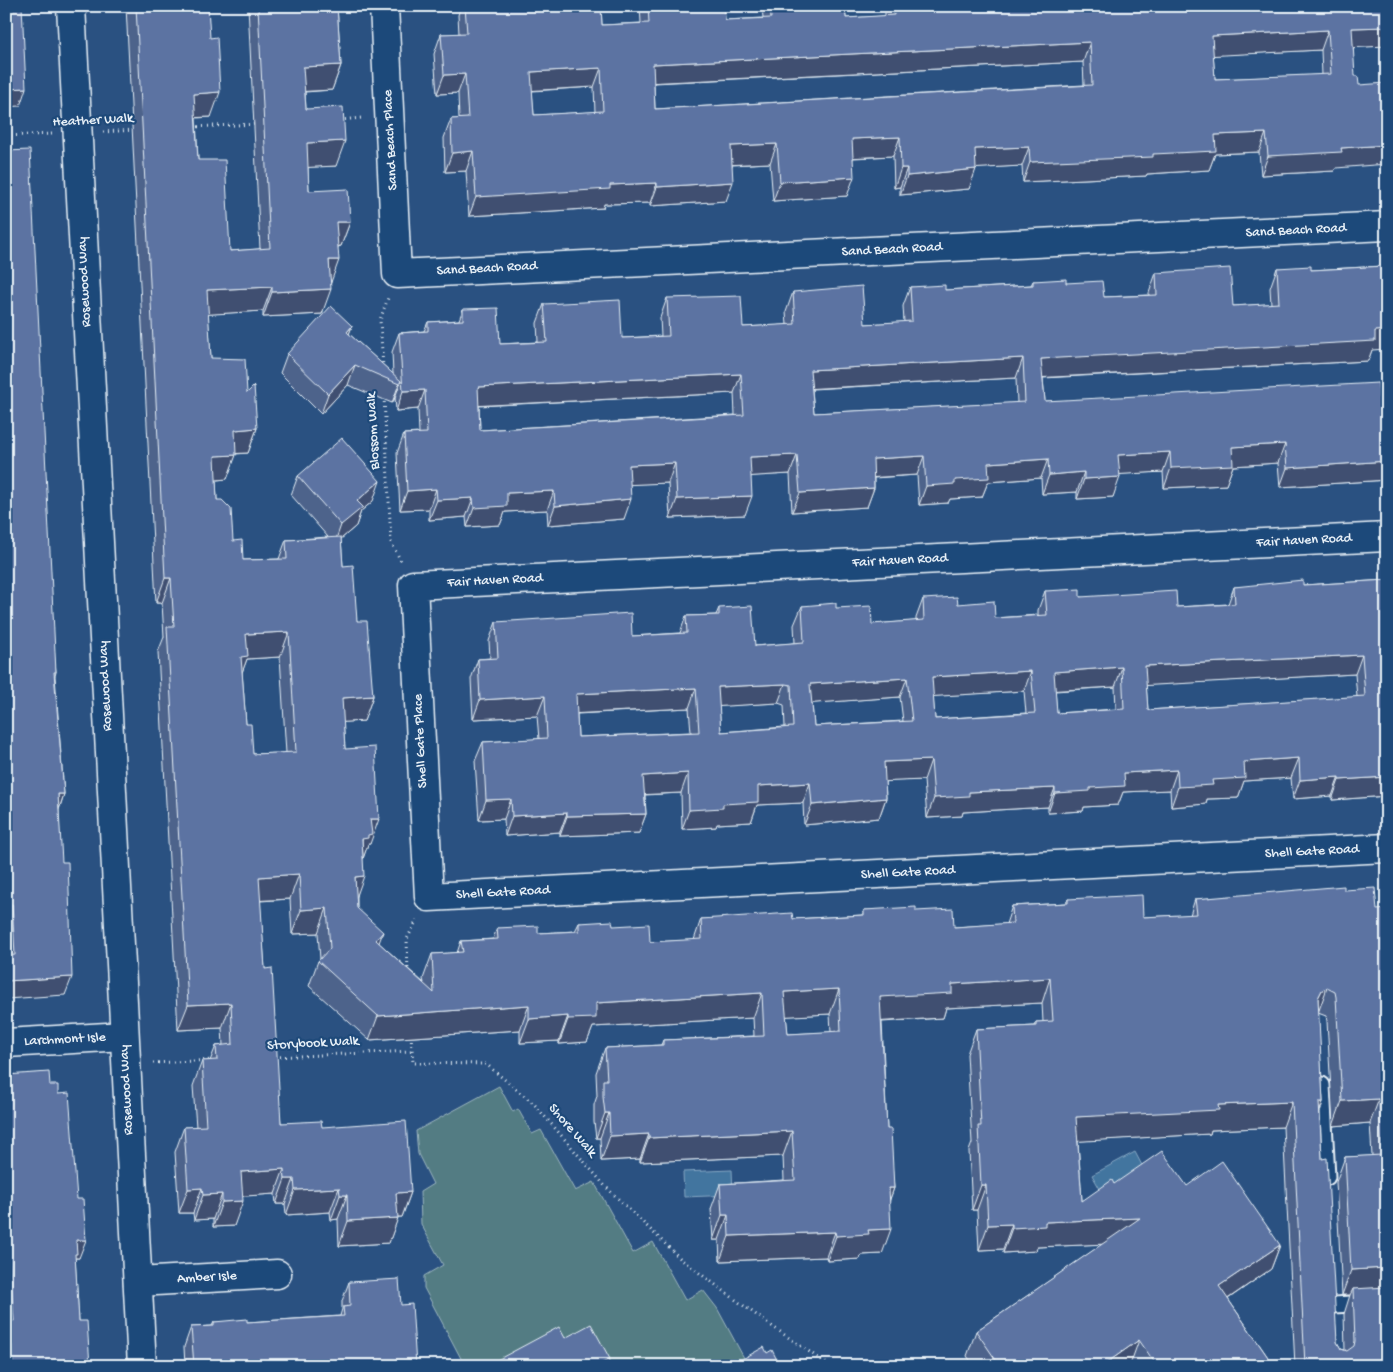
<svg xmlns="http://www.w3.org/2000/svg" width="1393" height="1372" font-family="'Gochi Hand',sans-serif">
  <style>
    .green { fill: #527c83; stroke: #9db6be }
    .water { fill: #43759f; stroke: #85a7c3 }
    .lines { fill: none; stroke-linecap: round; stroke-linejoin: round }
    .service-casing { stroke: #e8f1f8; stroke-width: 19 }
    .minor-casing { stroke: #e8f1f8; stroke-width: 31 }
    .path { stroke: #e8f1f8; stroke-width: 3; stroke-dasharray: 1 4; stroke-linecap: butt }
    .service { stroke: #1f4a7a; stroke-width: 15 }
    .minor { stroke: #1f4a7a; stroke-width: 28 }
    .wall { fill: #4e638b; stroke: #e8f1f8; fill-rule: evenodd }
    .shaded-wall { fill: #405071; stroke: #e8f1f8 }
    .building { fill: #5b73a2; stroke: #e8f1f8; fill-rule: evenodd }
    .labels { text-anchor: middle; dominant-baseline: central; stroke-width: 4.5; stroke-linejoin: round; paint-order: stroke }
    .street-label { font-size: 14px; fill: #e8f1f8; stroke: #1f4a7a }
  </style>
  <rect width="100%" height="100%" fill="#2a5181"/>
  <filter id="ink" filterUnits="userSpaceOnUse"><feTurbulence type="fractalNoise" baseFrequency=".02" numOctaves="2"/><feDisplacementMap in="SourceGraphic" scale="10" xChannelSelector="R" yChannelSelector="G"/><feConvolveMatrix kernelMatrix="1 2 1 2 8 2 1 2 1" color-interpolation-filters="sRGB"/></filter>
  <g filter="url(#ink)">
    <path class="green" d="M 499,1086 L 513,1112 L 518,1109 L 532,1134 L 541,1130 L 575,1191 L 594,1182 L 633,1253 L 653,1242 L 685,1300 L 703,1290 L 717,1308 L 744,1358 L 729,1366 L 465,1366 L 424,1288 L 424,1276 L 443,1265 L 421,1224 L 420,1192 L 433,1184 L 418,1154 L 416,1131 Z"/>
    <g class="water">
      <path d="M 1135,1152 L 1146,1173 L 1104,1196 L 1092,1175 Z"/>
      <path d="M 732,1170 L 733,1195 L 684,1197 L 683,1172 Z"/>
    </g>
    <g class="lines">
      <defs>
        <g id="service">
          <path d="M 1322,1085 L 1327,1177"/>
          <path d="M 1334,1305 L 1387,1302"/>
        </g>
        <g id="minor">
          <path d="M 71,6 L 142,1366"/>
          <path d="M 384,6 L 397,274 L 1387,226"/>
          <path d="M 1387,537 L 413,585 L 429,897 L 1387,848"/>
          <path d="M 6,1043 L 124,1036"/>
          <path d="M 138,1282 L 277,1274"/>
        </g>
      </defs>
      <use href="#service" class="service-casing"/>
      <use href="#minor" class="minor-casing"/>
      <g class="path">
        <path d="M 340,120 L 362,118"/>
        <path d="M 193,127 L 257,124"/>
        <path d="M 103,132 L 134,130"/>
        <path d="M 6,136 L 52,134"/>
        <path d="M 383,368 L 380,320 L 388,298"/>
        <path d="M 384,397 L 391,542 L 402,563"/>
        <path d="M 408,973 L 407,939 L 417,920"/>
        <path d="M 411,1035 L 413,1063 L 486,1064 L 534,1104 L 606,1187 L 682,1260 L 763,1320 L 830,1366"/>
        <path d="M 275,1057 L 412,1051"/>
        <path d="M 153,1063 L 214,1060"/>
      </g>
      <use href="#service" class="service"/>
      <use href="#minor" class="minor"/>
    </g>
    <g class="wall">
      <path d="M 126,6 L 208,6 L 211,117 L 196,118 L 198,160 L 230,251 L 260,249 L 248,6 L 337,6 L 341,65 L 332,90 L 305,92 L 306,109 L 336,166 L 308,167 L 309,191 L 350,222 L 341,246 L 338,247 L 331,282 L 322,314 L 263,317 L 263,311 L 208,314 L 211,358 L 247,393 L 257,428 L 248,453 L 236,454 L 227,479 L 216,480 L 217,500 L 233,541 L 243,560 L 279,559 L 286,540 L 328,537 L 291,495 L 298,476 L 373,501 L 361,511 L 356,526 L 341,539 L 343,566 L 357,621 L 373,696 L 364,721 L 343,722 L 345,749 L 370,844 L 368,844 L 363,858 L 357,897 L 357,908 L 379,943 L 424,983 L 423,979 L 432,954 L 457,953 L 461,941 L 493,939 L 497,928 L 538,933 L 575,931 L 579,923 L 613,926 L 650,942 L 694,940 L 701,919 L 793,919 L 862,915 L 864,910 L 916,911 L 954,927 L 1006,924 L 1012,906 L 1066,903 L 1068,899 L 1143,917 L 1190,915 L 1195,899 L 1344,890 L 1377,910 L 1387,1366 L 1295,1366 L 1283,1127 L 1211,1130 L 1210,1134 L 1078,1141 L 1082,1201 L 1114,1184 L 1187,1186 L 1280,1245 L 1271,1269 L 1228,1299 L 1274,1366 L 1131,1366 L 1130,1365 L 1128,1366 L 974,1366 L 967,1356 L 976,1331 L 1103,1244 L 1037,1247 L 1036,1251 L 1003,1253 L 1003,1249 L 979,1250 L 977,1210 L 972,1210 L 969,1151 L 972,1143 L 967,1054 L 976,1029 L 1034,1026 L 1036,1022 L 1043,1022 L 1042,1003 L 946,1008 L 943,1018 L 882,1022 L 887,1129 L 894,1188 L 890,1199 L 882,1254 L 861,1255 L 860,1259 L 827,1261 L 826,1257 L 720,1261 L 719,1240 L 713,1240 L 711,1209 L 720,1184 L 784,1180 L 783,1156 L 640,1162 L 640,1159 L 601,1161 L 600,1138 L 596,1138 L 594,1122 L 594,1105 L 597,1096 L 596,1073 L 605,1048 L 661,1045 L 663,1040 L 754,1036 L 753,1018 L 593,1027 L 587,1042 L 559,1044 L 559,1041 L 520,1043 L 520,1030 L 369,1040 L 309,986 L 318,961 L 320,959 L 318,933 L 292,934 L 290,899 L 260,901 L 265,969 L 281,1123 L 322,1127 L 411,1192 L 402,1217 L 398,1217 L 389,1243 L 339,1246 L 338,1219 L 331,1220 L 330,1212 L 286,1215 L 285,1204 L 276,1204 L 275,1194 L 242,1196 L 234,1226 L 213,1227 L 213,1219 L 194,1220 L 193,1213 L 179,1213 L 175,1152 L 184,1127 L 196,1127 L 193,1086 L 202,1061 L 210,1061 L 216,1046 L 223,1045 L 222,1028 L 178,1030 L 158,652 L 164,637 L 162,603 L 156,603 ZM 280,657 L 286,753 L 253,754 L 246,724 L 242,672 L 247,659 ZM 1318,1013 L 1326,1016 L 1327,1021 L 1333,1126 L 1370,1123 L 1372,1156 L 1345,1157 L 1336,1182 L 1342,1295 L 1350,1295 L 1344,1314 L 1345,1350 L 1341,1349 L 1337,1342 L 1322,1159 L 1320,1112 L 1323,1102 ZM 830,1014 L 831,1032 L 788,1034 L 786,1016 Z"/>
      <path d="M 461,6 L 601,6 L 602,25 L 641,23 L 640,6 L 724,6 L 725,20 L 763,18 L 762,6 L 845,6 L 846,18 L 885,16 L 885,6 L 1387,6 L 1387,46 L 1354,47 L 1336,168 L 1334,171 L 1261,175 L 1259,152 L 1215,154 L 1209,170 L 1147,174 L 1146,176 L 1023,182 L 1022,166 L 976,168 L 969,189 L 900,195 L 900,187 L 894,188 L 893,156 L 853,158 L 847,196 L 773,201 L 770,163 L 732,165 L 726,201 L 650,206 L 650,203 L 604,204 L 603,208 L 469,216 L 466,171 L 445,172 L 444,138 L 451,119 L 459,119 L 458,93 L 437,94 L 434,54 L 441,34 L 459,34 L 458,15 ZM 1321,50 L 1322,75 L 1215,79 L 1213,55 ZM 1083,62 L 1084,85 L 655,109 L 654,83 ZM 594,87 L 595,112 L 534,115 L 532,91 Z"/>
      <path d="M 6,151 L 56,672 L 55,676 L 64,794 L 59,810 L 65,995 L 8,956 L 6,937 Z"/>
      <path d="M 1384,259 L 1387,259 L 1372,350 L 1368,361 L 1043,378 L 1045,401 L 1387,397 L 1387,480 L 1280,487 L 1278,463 L 1233,466 L 1226,485 L 1164,488 L 1163,472 L 1119,474 L 1113,497 L 1077,499 L 1077,492 L 1042,494 L 1041,478 L 988,482 L 982,497 L 950,499 L 948,503 L 919,505 L 917,475 L 874,478 L 874,488 L 867,507 L 792,512 L 790,474 L 751,476 L 745,515 L 670,518 L 668,483 L 630,484 L 624,519 L 548,525 L 547,510 L 505,512 L 500,525 L 467,527 L 466,517 L 429,520 L 429,509 L 400,510 L 397,453 L 404,434 L 419,433 L 418,409 L 396,411 L 395,397 L 392,403 L 348,385 L 321,414 L 280,373 L 287,354 L 352,326 L 349,334 L 393,374 L 392,352 L 399,333 L 424,331 L 428,322 L 459,320 L 463,309 L 500,344 L 538,342 L 537,323 L 544,304 L 622,338 L 661,336 L 660,318 L 667,298 L 743,327 L 787,325 L 786,312 L 793,292 L 865,324 L 904,322 L 903,306 L 910,287 L 945,290 L 1031,285 L 1033,281 L 1066,283 L 1104,297 L 1149,295 L 1149,293 L 1156,273 L 1233,306 L 1271,304 L 1270,288 L 1277,268 L 1311,270 L 1382,266 ZM 1016,378 L 1017,403 L 814,413 L 812,389 ZM 734,393 L 735,415 L 480,430 L 479,406 Z"/>
      <path d="M 1387,580 L 1387,796 L 1332,800 L 1332,796 L 1293,799 L 1291,778 L 1244,781 L 1238,798 L 1207,799 L 1206,804 L 1171,807 L 1170,790 L 1123,792 L 1118,805 L 1084,807 L 1083,811 L 1048,813 L 1048,807 L 963,812 L 962,816 L 927,818 L 924,780 L 885,781 L 886,798 L 879,818 L 804,825 L 803,803 L 757,805 L 751,822 L 717,824 L 716,827 L 682,829 L 681,793 L 645,795 L 646,814 L 639,833 L 560,836 L 560,832 L 505,836 L 504,819 L 479,820 L 475,761 L 483,742 L 539,739 L 537,716 L 473,719 L 471,679 L 478,659 L 490,658 L 489,641 L 496,622 L 632,636 L 680,633 L 686,616 L 716,615 L 719,608 L 755,646 L 795,643 L 794,625 L 802,606 L 836,608 L 872,624 L 916,621 L 916,618 L 923,599 L 958,604 L 995,618 L 1038,615 L 1038,610 L 1045,591 L 1080,597 L 1177,607 L 1228,604 L 1234,587 L 1303,585 ZM 1355,674 L 1357,697 L 1148,710 L 1146,685 ZM 1115,687 L 1116,709 L 1057,713 L 1055,691 ZM 1024,691 L 1026,713 L 935,719 L 933,696 ZM 900,697 L 903,721 L 814,726 L 812,703 ZM 778,703 L 784,705 L 785,727 L 721,732 L 719,706 ZM 689,708 L 691,732 L 578,737 L 577,714 Z"/>
      <path d="M 6,1075 L 50,1085 L 58,1094 L 79,1258 L 75,1258 L 79,1321 L 90,1366 L 6,1366 Z"/>
      <path d="M 349,1282 L 401,1305 L 416,1366 L 185,1366 L 184,1347 L 191,1327 L 212,1326 L 214,1322 L 247,1322 L 340,1316 L 342,1309 L 342,1301 Z"/>
    </g>
    <g class="shaded-wall">
      <path d="M 1387,27 L 1387,46 L 1345,48 L 1352,28 Z"/>
      <path d="M 1328,30 L 1321,50 L 1205,56 L 1212,36 Z"/>
      <path d="M 1090,42 L 1083,62 L 646,83 L 653,64 Z"/>
      <path d="M 341,65 L 332,90 L 294,92 L 303,67 Z"/>
      <path d="M 601,68 L 594,87 L 524,91 L 531,72 Z"/>
      <path d="M 465,74 L 458,93 L 437,94 L 444,75 Z"/>
      <path d="M 26,88 L 20,106 L 6,107 L 6,93 L 8,89 Z"/>
      <path d="M 220,92 L 211,117 L 186,118 L 194,94 Z"/>
      <path d="M 1266,133 L 1259,152 L 1215,154 L 1209,170 L 1147,174 L 1146,176 L 1023,182 L 1030,162 L 1153,154 L 1215,135 Z"/>
      <path d="M 900,137 L 893,156 L 845,158 L 852,139 Z"/>
      <path d="M 345,141 L 336,166 L 298,168 L 307,143 Z"/>
      <path d="M 777,144 L 770,163 L 724,165 L 731,146 Z"/>
      <path d="M 1387,145 L 1387,164 L 1336,168 L 1334,171 L 1261,175 L 1268,156 L 1341,148 Z"/>
      <path d="M 1029,147 L 1022,166 L 968,169 L 975,149 Z"/>
      <path d="M 473,151 L 466,171 L 445,172 L 452,153 Z"/>
      <path d="M 901,168 L 907,168 L 900,187 L 894,188 Z"/>
      <path d="M 976,169 L 969,189 L 900,195 L 907,176 Z"/>
      <path d="M 854,177 L 847,196 L 773,201 L 780,182 Z"/>
      <path d="M 733,182 L 726,201 L 650,206 L 657,187 Z"/>
      <path d="M 657,183 L 650,203 L 604,204 L 603,208 L 469,216 L 476,197 L 610,185 Z"/>
      <path d="M 336,222 L 350,222 L 341,246 L 328,247 Z"/>
      <path d="M 329,260 L 339,260 L 330,285 Z"/>
      <path d="M 272,287 L 263,311 L 198,315 L 207,290 Z"/>
      <path d="M 331,289 L 322,314 L 263,317 L 272,292 Z"/>
      <path d="M 352,326 L 345,345 L 347,332 Z"/>
      <path d="M 1387,330 L 1387,349 L 1372,350 L 1368,361 L 1034,378 L 1041,359 Z"/>
      <path d="M 1023,358 L 1016,378 L 803,389 L 810,370 Z"/>
      <path d="M 355,365 L 348,385 L 321,414 L 328,394 Z"/>
      <path d="M 741,374 L 734,393 L 471,406 L 478,387 Z"/>
      <path d="M 401,381 L 394,400 L 392,403 L 399,384 Z"/>
      <path d="M 425,390 L 418,409 L 396,411 L 403,391 Z"/>
      <path d="M 257,428 L 248,453 L 226,454 L 235,430 Z"/>
      <path d="M 1285,444 L 1278,463 L 1233,466 L 1226,485 L 1164,488 L 1171,468 L 1232,447 Z"/>
      <path d="M 1170,452 L 1163,472 L 1111,475 L 1118,455 Z"/>
      <path d="M 236,455 L 227,479 L 206,481 L 215,456 Z"/>
      <path d="M 797,455 L 790,474 L 743,477 L 750,457 Z"/>
      <path d="M 924,456 L 917,475 L 866,478 L 873,459 Z"/>
      <path d="M 1048,459 L 1041,478 L 988,482 L 982,497 L 950,499 L 948,503 L 919,505 L 926,486 L 955,480 L 988,463 Z"/>
      <path d="M 1387,461 L 1387,480 L 1280,487 L 1287,468 Z"/>
      <path d="M 675,463 L 668,483 L 622,485 L 629,465 Z"/>
      <path d="M 1084,472 L 1077,492 L 1042,494 L 1049,475 Z"/>
      <path d="M 1120,477 L 1113,497 L 1077,499 L 1084,479 Z"/>
      <path d="M 380,481 L 373,501 L 361,511 L 356,526 L 334,545 L 341,525 L 357,501 Z"/>
      <path d="M 874,488 L 867,507 L 792,512 L 800,493 Z"/>
      <path d="M 436,489 L 429,509 L 400,510 L 407,491 Z"/>
      <path d="M 554,491 L 547,510 L 505,512 L 500,525 L 467,527 L 474,508 L 507,493 Z"/>
      <path d="M 752,496 L 745,515 L 670,518 L 677,499 Z"/>
      <path d="M 473,498 L 466,517 L 429,520 L 437,500 Z"/>
      <path d="M 631,499 L 624,519 L 548,525 L 555,506 Z"/>
      <path d="M 165,578 L 171,578 L 162,603 L 156,603 Z"/>
      <path d="M 289,632 L 280,657 L 247,659 L 239,681 L 232,681 L 246,634 Z"/>
      <path d="M 1362,655 L 1355,674 L 1138,686 L 1145,666 Z"/>
      <path d="M 1122,667 L 1115,687 L 1046,691 L 1054,672 Z"/>
      <path d="M 1031,671 L 1024,691 L 925,697 L 932,677 Z"/>
      <path d="M 907,678 L 900,697 L 803,704 L 810,684 Z"/>
      <path d="M 785,684 L 778,703 L 711,707 L 718,687 Z"/>
      <path d="M 696,688 L 689,708 L 569,714 L 576,694 Z"/>
      <path d="M 373,696 L 364,721 L 333,723 L 342,698 Z"/>
      <path d="M 545,696 L 537,716 L 473,719 L 480,700 Z"/>
      <path d="M 1299,758 L 1291,778 L 1244,781 L 1238,798 L 1207,799 L 1206,804 L 1171,807 L 1178,787 L 1212,780 L 1244,762 Z"/>
      <path d="M 931,760 L 924,780 L 877,782 L 884,762 Z"/>
      <path d="M 1177,770 L 1170,790 L 1123,792 L 1118,805 L 1084,807 L 1083,811 L 1048,813 L 1055,793 L 1090,788 L 1124,773 Z"/>
      <path d="M 688,773 L 681,793 L 636,795 L 643,776 Z"/>
      <path d="M 1339,777 L 1332,796 L 1293,799 L 1300,780 Z"/>
      <path d="M 1387,777 L 1387,796 L 1332,800 L 1339,780 Z"/>
      <path d="M 810,783 L 803,803 L 757,805 L 751,822 L 717,824 L 716,827 L 682,829 L 689,810 L 723,804 L 758,786 Z"/>
      <path d="M 1055,788 L 1048,807 L 963,812 L 962,816 L 927,818 L 934,798 L 969,792 Z"/>
      <path d="M 58,794 L 64,794 L 58,812 Z"/>
      <path d="M 886,798 L 879,818 L 804,825 L 812,805 Z"/>
      <path d="M 511,799 L 504,819 L 479,820 L 486,800 Z"/>
      <path d="M 567,813 L 560,832 L 505,836 L 512,816 Z"/>
      <path d="M 646,814 L 639,833 L 560,836 L 567,816 Z"/>
      <path d="M 370,819 L 379,819 L 370,844 L 368,844 L 363,859 L 362,839 Z"/>
      <path d="M 299,874 L 290,899 L 250,901 L 259,877 Z"/>
      <path d="M 364,876 L 355,901 L 355,877 Z"/>
      <path d="M 6,904 L 12,904 L 6,919 Z"/>
      <path d="M 327,908 L 318,933 L 292,934 L 301,910 Z"/>
      <path d="M 383,932 L 374,956 L 376,940 Z"/>
      <path d="M 72,977 L 65,995 L 6,999 L 6,981 Z"/>
      <path d="M 1050,978 L 1042,1003 L 946,1008 L 943,1018 L 871,1022 L 880,997 L 952,984 Z"/>
      <path d="M 1327,988 L 1318,1013 L 1318,998 L 1322,990 Z"/>
      <path d="M 839,989 L 830,1014 L 775,1017 L 784,992 Z"/>
      <path d="M 762,993 L 753,1018 L 593,1027 L 587,1042 L 559,1044 L 568,1019 L 596,1003 Z"/>
      <path d="M 231,1003 L 222,1028 L 178,1030 L 188,1005 Z"/>
      <path d="M 529,1005 L 520,1030 L 369,1040 L 378,1016 Z"/>
      <path d="M 568,1016 L 559,1041 L 520,1043 L 529,1019 Z"/>
      <path d="M 1379,1099 L 1370,1123 L 1333,1126 L 1342,1101 Z"/>
      <path d="M 1292,1102 L 1283,1127 L 1211,1130 L 1210,1134 L 1067,1142 L 1076,1117 L 1218,1105 Z"/>
      <path d="M 1319,1102 L 1323,1102 L 1314,1127 Z"/>
      <path d="M 605,1113 L 609,1113 L 600,1138 L 596,1138 Z"/>
      <path d="M 792,1131 L 783,1156 L 640,1162 L 649,1138 Z"/>
      <path d="M 649,1134 L 640,1159 L 601,1161 L 610,1136 Z"/>
      <path d="M 284,1169 L 275,1194 L 232,1197 L 241,1172 Z"/>
      <path d="M 285,1179 L 294,1179 L 285,1204 L 276,1204 Z"/>
      <path d="M 981,1185 L 986,1185 L 977,1210 L 972,1210 Z"/>
      <path d="M 202,1188 L 193,1213 L 179,1213 L 188,1189 Z"/>
      <path d="M 339,1188 L 330,1212 L 286,1215 L 295,1190 Z"/>
      <path d="M 889,1188 L 894,1188 L 885,1213 Z"/>
      <path d="M 411,1192 L 402,1217 L 387,1217 L 396,1193 Z"/>
      <path d="M 222,1194 L 213,1219 L 194,1220 L 203,1195 Z"/>
      <path d="M 340,1195 L 347,1195 L 338,1219 L 331,1220 Z"/>
      <path d="M 243,1201 L 234,1226 L 213,1227 L 222,1202 Z"/>
      <path d="M 722,1215 L 728,1215 L 719,1240 L 713,1240 Z"/>
      <path d="M 398,1218 L 389,1243 L 339,1246 L 348,1221 Z"/>
      <path d="M 1140,1218 L 1131,1243 L 1037,1247 L 1036,1251 L 1003,1253 L 1012,1228 L 1045,1222 Z"/>
      <path d="M 1012,1224 L 1003,1249 L 979,1250 L 988,1225 Z"/>
      <path d="M 891,1229 L 882,1254 L 861,1255 L 860,1259 L 827,1261 L 836,1236 L 868,1230 Z"/>
      <path d="M 835,1232 L 826,1257 L 720,1261 L 729,1236 Z"/>
      <path d="M 76,1240 L 86,1240 L 79,1258 L 75,1258 L 70,1272 Z"/>
      <path d="M 1280,1245 L 1271,1269 L 1210,1311 L 1219,1286 Z"/>
      <path d="M 1387,1268 L 1387,1293 L 1353,1289 L 1350,1295 L 1342,1295 L 1351,1270 Z"/>
      <path d="M 1139,1340 L 1130,1365 L 1128,1366 L 1102,1366 Z"/>
      <path d="M 6,1345 L 12,1345 L 6,1360 Z"/>
      <path d="M 610,1359 L 607,1366 L 596,1366 Z"/>
    </g>
    <g class="building">
      <path d="M 6,6 L 22,6 L 26,88 L 8,89 L 9,97 L 6,97 Z"/>
      <path d="M 136,6 L 208,6 L 210,38 L 217,37 L 220,92 L 194,94 L 198,160 L 225,160 L 230,251 L 270,248 L 258,6 L 337,6 L 341,65 L 303,67 L 306,109 L 343,107 L 345,141 L 307,143 L 309,191 L 348,189 L 350,222 L 336,222 L 339,260 L 329,260 L 331,289 L 272,292 L 272,287 L 207,290 L 211,358 L 245,359 L 247,393 L 254,386 L 257,428 L 235,430 L 236,455 L 215,456 L 217,500 L 222,500 L 231,509 L 233,541 L 242,540 L 243,560 L 287,559 L 286,540 L 341,537 L 343,566 L 353,565 L 357,621 L 367,621 L 373,696 L 342,698 L 345,749 L 375,747 L 379,819 L 370,819 L 372,834 L 368,835 L 368,838 L 362,839 L 364,876 L 355,877 L 357,908 L 383,932 L 376,940 L 434,993 L 432,954 L 463,952 L 461,941 L 498,939 L 497,928 L 538,926 L 538,933 L 579,931 L 579,923 L 612,921 L 613,926 L 649,924 L 650,942 L 702,939 L 701,919 L 792,913 L 793,919 L 864,915 L 864,910 L 916,907 L 916,911 L 953,909 L 954,927 L 1013,923 L 1012,906 L 1068,903 L 1068,899 L 1142,895 L 1143,917 L 1197,914 L 1195,899 L 1344,886 L 1344,890 L 1375,888 L 1377,910 L 1387,909 L 1387,1268 L 1351,1270 L 1345,1157 L 1382,1155 L 1379,1099 L 1342,1101 L 1336,997 L 1335,992 L 1327,988 L 1322,990 L 1318,998 L 1323,1102 L 1319,1102 L 1322,1159 L 1327,1158 L 1337,1342 L 1341,1349 L 1347,1351 L 1354,1346 L 1355,1341 L 1353,1289 L 1387,1287 L 1387,1366 L 1305,1366 L 1292,1102 L 1218,1105 L 1219,1110 L 1076,1117 L 1082,1201 L 1112,1180 L 1114,1184 L 1162,1151 L 1187,1186 L 1222,1161 L 1280,1245 L 1219,1286 L 1274,1366 L 1157,1366 L 1139,1340 L 1102,1366 L 1000,1366 L 976,1331 L 1140,1218 L 1045,1222 L 1045,1226 L 1012,1228 L 1012,1224 L 988,1225 L 986,1185 L 981,1185 L 978,1126 L 981,1126 L 976,1029 L 1036,1026 L 1036,1022 L 1053,1021 L 1050,978 L 952,984 L 952,993 L 880,997 L 887,1129 L 891,1129 L 894,1188 L 889,1188 L 891,1229 L 868,1230 L 869,1234 L 836,1236 L 835,1232 L 729,1236 L 728,1215 L 722,1215 L 720,1184 L 795,1180 L 792,1131 L 649,1138 L 649,1134 L 610,1136 L 609,1113 L 605,1113 L 603,1097 L 603,1080 L 607,1080 L 605,1048 L 663,1045 L 663,1040 L 764,1036 L 762,993 L 596,1003 L 596,1018 L 568,1019 L 568,1016 L 529,1019 L 529,1005 L 378,1016 L 318,961 L 330,948 L 327,908 L 301,910 L 299,874 L 259,877 L 265,969 L 272,968 L 281,1123 L 321,1121 L 322,1127 L 406,1121 L 411,1192 L 396,1193 L 398,1218 L 348,1221 L 347,1195 L 340,1195 L 339,1188 L 295,1190 L 294,1179 L 285,1179 L 284,1169 L 241,1172 L 243,1201 L 222,1202 L 222,1194 L 203,1195 L 202,1188 L 188,1189 L 184,1127 L 206,1126 L 202,1061 L 217,1060 L 216,1046 L 233,1044 L 231,1003 L 188,1005 L 167,627 L 174,627 L 171,578 L 165,578 ZM 289,632 L 296,752 L 253,754 L 251,724 L 246,724 L 241,657 L 248,656 L 246,634 ZM 839,989 L 841,1031 L 788,1034 L 784,992 Z"/>
      <path d="M 465,6 L 601,6 L 602,25 L 649,23 L 648,6 L 724,6 L 725,20 L 771,18 L 770,6 L 845,6 L 846,18 L 894,15 L 893,6 L 1387,6 L 1387,27 L 1352,28 L 1355,76 L 1358,76 L 1359,85 L 1387,83 L 1387,145 L 1341,148 L 1342,152 L 1268,156 L 1266,133 L 1215,135 L 1216,151 L 1153,154 L 1153,157 L 1030,162 L 1029,147 L 975,149 L 976,169 L 907,176 L 907,168 L 901,168 L 900,137 L 852,139 L 854,177 L 780,182 L 777,144 L 731,146 L 733,182 L 657,187 L 657,183 L 610,185 L 610,189 L 476,197 L 473,151 L 452,153 L 451,119 L 468,118 L 465,74 L 444,75 L 441,34 L 467,33 ZM 1328,30 L 1331,74 L 1215,79 L 1212,36 ZM 1090,42 L 1092,85 L 655,109 L 653,64 ZM 601,68 L 603,111 L 534,115 L 531,72 Z"/>
      <path d="M 30,150 L 56,672 L 54,672 L 64,794 L 58,794 L 62,862 L 68,862 L 72,977 L 6,981 L 6,956 L 15,955 L 12,904 L 6,904 L 6,151 Z"/>
      <path d="M 1384,259 L 1387,259 L 1387,330 L 1375,331 L 1375,341 L 1041,359 L 1045,401 L 1378,383 L 1379,398 L 1387,397 L 1387,461 L 1287,468 L 1285,444 L 1232,447 L 1233,465 L 1171,468 L 1170,452 L 1118,455 L 1120,477 L 1084,479 L 1084,472 L 1049,475 L 1048,459 L 988,463 L 989,478 L 955,480 L 955,484 L 926,486 L 924,456 L 873,459 L 874,488 L 800,493 L 797,455 L 750,457 L 752,496 L 677,499 L 675,463 L 629,465 L 631,499 L 555,506 L 554,491 L 507,493 L 507,506 L 474,508 L 473,498 L 437,500 L 436,489 L 407,491 L 404,434 L 427,433 L 425,390 L 403,391 L 399,333 L 428,331 L 428,322 L 463,320 L 463,309 L 498,308 L 500,344 L 547,342 L 544,304 L 620,300 L 622,338 L 669,336 L 667,298 L 741,296 L 743,327 L 795,324 L 793,292 L 862,286 L 865,324 L 912,321 L 910,287 L 945,285 L 945,290 L 1033,285 L 1033,281 L 1066,279 L 1066,283 L 1102,281 L 1104,297 L 1157,295 L 1156,273 L 1230,268 L 1233,306 L 1279,303 L 1277,268 L 1311,266 L 1311,270 L 1385,266 ZM 1023,358 L 1025,402 L 814,413 L 810,370 ZM 741,374 L 744,415 L 480,430 L 478,387 Z"/>
      <path d="M 331,306 L 352,326 L 347,332 L 401,381 L 399,384 L 355,365 L 328,394 L 287,354 Z"/>
      <path d="M 342,438 L 380,481 L 357,501 L 363,507 L 341,525 L 298,476 Z"/>
      <path d="M 1303,580 L 1303,585 L 1387,580 L 1387,777 L 1339,780 L 1339,777 L 1300,780 L 1299,758 L 1244,762 L 1245,778 L 1212,780 L 1213,785 L 1178,787 L 1177,770 L 1124,773 L 1125,786 L 1090,788 L 1090,791 L 1055,793 L 1055,788 L 969,792 L 969,796 L 934,798 L 931,760 L 884,762 L 886,798 L 812,805 L 810,783 L 758,786 L 758,802 L 723,804 L 723,808 L 689,810 L 688,773 L 643,776 L 646,814 L 567,816 L 567,813 L 512,816 L 511,799 L 486,800 L 483,742 L 547,738 L 545,696 L 480,700 L 478,659 L 498,658 L 496,622 L 631,613 L 632,636 L 687,633 L 686,616 L 719,615 L 719,608 L 752,606 L 755,646 L 804,642 L 802,606 L 836,603 L 836,608 L 871,606 L 872,624 L 924,620 L 923,599 L 957,597 L 958,604 L 994,601 L 995,618 L 1047,615 L 1045,591 L 1080,589 L 1080,597 L 1176,591 L 1177,607 L 1235,604 L 1234,587 ZM 1362,655 L 1365,696 L 1148,710 L 1145,666 ZM 1122,667 L 1124,709 L 1057,713 L 1054,672 ZM 1031,671 L 1035,713 L 935,719 L 932,677 ZM 907,678 L 912,721 L 814,726 L 810,684 ZM 785,684 L 791,685 L 793,727 L 721,732 L 718,687 ZM 696,688 L 699,732 L 578,737 L 576,694 Z"/>
      <path d="M 49,1072 L 50,1085 L 58,1085 L 58,1094 L 69,1093 L 77,1199 L 83,1199 L 86,1240 L 76,1240 L 77,1254 L 75,1254 L 79,1321 L 87,1321 L 90,1366 L 13,1366 L 12,1345 L 6,1345 L 6,1321 L 14,1321 L 6,1210 L 6,1203 L 9,1203 L 6,1154 L 6,1075 Z"/>
      <path d="M 399,1279 L 401,1305 L 412,1304 L 416,1366 L 194,1366 L 191,1327 L 214,1326 L 214,1322 L 247,1319 L 247,1322 L 344,1316 L 343,1307 L 350,1306 L 349,1282 Z"/>
      <path d="M 591,1324 L 610,1359 L 596,1366 L 486,1366 L 559,1327 L 565,1338 Z"/>
      <path d="M 764,1347 L 767,1353 L 772,1350 L 780,1366 L 730,1366 Z"/>
    </g>
  </g>
  <g class="labels">
    <g class="street-label">
      <text transform="translate(93 121) rotate(-3)">Heather Walk</text>
      <text transform="translate(391 140) rotate(-93)">Sand Beach Place</text>
      <text transform="translate(1296 231) rotate(-3)">Sand Beach Road</text>
      <text transform="translate(892 250) rotate(-3)">Sand Beach Road</text>
      <text transform="translate(487 269) rotate(-3)">Sand Beach Road</text>
      <text transform="translate(85 282) rotate(-93)">Rosewood Way</text>
      <text transform="translate(374 431) rotate(-93)">Blossom Walk</text>
      <text transform="translate(1304 541) rotate(-3)">Fair Haven Road</text>
      <text transform="translate(900 561) rotate(-3)">Fair Haven Road</text>
      <text transform="translate(495 581) rotate(-3)">Fair Haven Road</text>
      <text transform="translate(106 686) rotate(-93)">Rosewood Way</text>
      <text transform="translate(421 741) rotate(-93)">Shell Gate Place</text>
      <text transform="translate(1312 852) rotate(-3)">Shell Gate Road</text>
      <text transform="translate(908 873) rotate(-3)">Shell Gate Road</text>
      <text transform="translate(503 893) rotate(-3)">Shell Gate Road</text>
      <text transform="translate(65 1040) rotate(-3)">Larchmont Isle</text>
      <text transform="translate(313 1044) rotate(-3)">Storybook Walk</text>
      <text transform="translate(127 1090) rotate(-93)">Rosewood Way</text>
      <text transform="translate(572 1131) rotate(49)">Shore Walk</text>
      <text transform="translate(207 1278) rotate(-3)">Amber Isle</text>
    </g>
  </g>
  <rect width="1393" height="1372" fill="none" stroke="#1f4a7a" stroke-width="25"/>
  <rect x="12" y="12" width="1368" height="1347" fill="none" stroke="#e8f1f8" stroke-width="2" filter="url(#ink)"/>
</svg>
